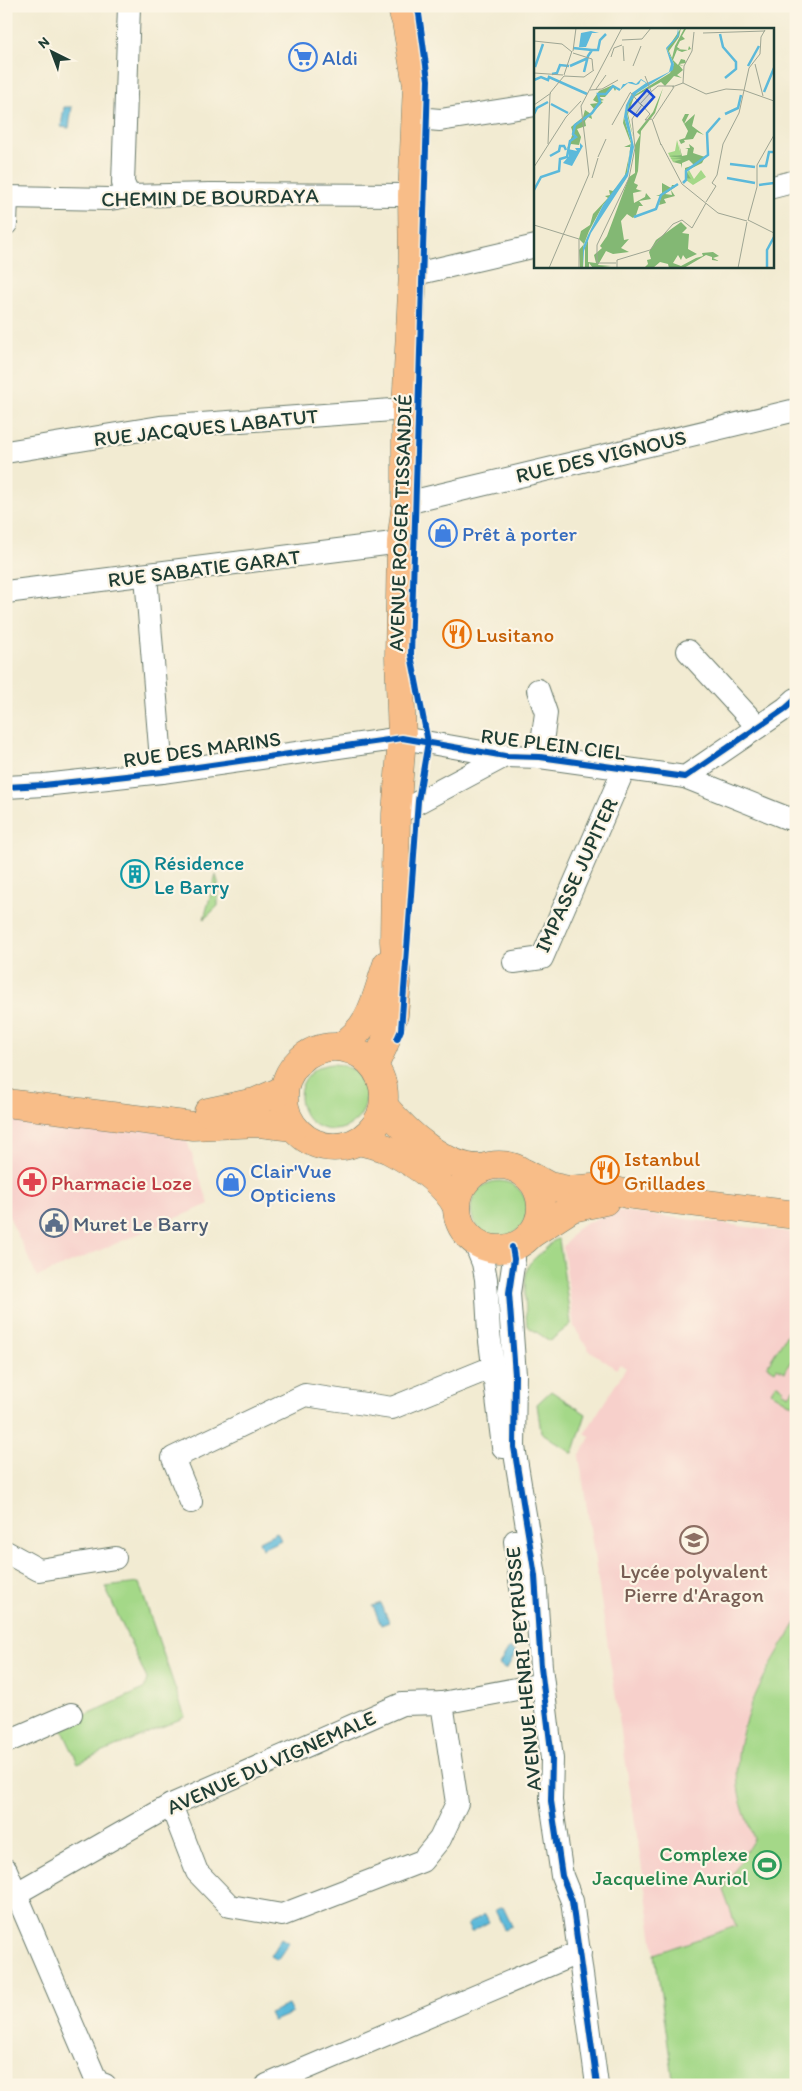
<svg xmlns="http://www.w3.org/2000/svg" width="802" height="2091" font-family="Itim,sans-serif">
  <style>
    .built { fill: #f7d0cb }
    .green { fill: #a4d888; stroke: #628a5e }
    .water { fill: #5cb9da; stroke: #3e7b87 }
    .lines { fill: none; stroke-linecap: round; stroke-linejoin: round }
    .minor-casing { stroke: #697a6b; stroke-width: 24 }
    .major-casing { stroke: #697a6b; stroke-width: 29 }
    .minor { stroke: #fff; stroke-width: 22 }
    .major { stroke: #f8bd88; stroke-width: 28 }
    .cycleway-casing { stroke: #fcf5e5; stroke-width: 9 }
    .cycleway { stroke: #0057b8; stroke-width: 6 }
    .labels { text-anchor: middle; dominant-baseline: central; stroke-width: 4.5; stroke-linejoin: round; paint-order: stroke }
    .shop-label { font-size: 21px; fill: #366cbe; stroke: #fcf5e5; text-anchor: start }
    .street-label { font-size: 21px; fill: #1f3d34; stroke: #fcf5e5 }
    .food-label { font-size: 21px; fill: #c56008; stroke: #fcf5e5; text-anchor: start }
    .culture-label { font-size: 21px; fill: #0d838f; stroke: #fcf5e5; text-anchor: start }
    .health-label { font-size: 21px; fill: #be3a42; stroke: #fcf5e5; text-anchor: start }
    .service-label { font-size: 21px; fill: #4e5e75; stroke: #fcf5e5; text-anchor: start }
    .education-label { font-size: 21px; fill: #785e54; stroke: #fcf5e5 }
    .leisure-label { font-size: 21px; fill: #27864d; stroke: #fcf5e5; text-anchor: end }
    .inset-river { fill: none; stroke: #5cb9da; stroke-width: 2.5 }
    .inset-road { fill: none; stroke: #9ea593; stroke-width: 1 }
    .view { fill: #1d4ed8; fill-opacity: 0.15; stroke: #1d4ed8; stroke-width: 2.5 }
    .inset-edge { fill: none; stroke: #1f3d34; stroke-width: 2.5 }
  </style>
  <rect width="100%" height="100%" fill="#fcf5e5"/>
  <filter id="ink" filterUnits="userSpaceOnUse"><feTurbulence type="fractalNoise" baseFrequency=".02" numOctaves="2"/><feDisplacementMap in="SourceGraphic" scale="10" xChannelSelector="R" yChannelSelector="G"/><feConvolveMatrix kernelMatrix="1 2 1 2 8 2 1 2 1" color-interpolation-filters="sRGB"/></filter>
  <filter id="wash" filterUnits="userSpaceOnUse"><feTurbulence type="fractalNoise" baseFrequency=".0096" numOctaves="4" result="noise"/><feDisplacementMap in="SourceGraphic" scale="20" xChannelSelector="R" yChannelSelector="G"/><feGaussianBlur stdDeviation="1.12" result="paint"/><feColorMatrix in="noise" values="0 0 0 0 0 0 0 0 0 0 0 0 0 0 0 0 0 1.4 0 .05"/><feComposite in="paint" operator="in"/></filter>
  <g filter="url(#wash)">
    <rect width="100%" height="100%" fill="#f2ebd2"/>
    <g class="built">
      <path d="M 6,1109 L 185,1135 L 209,1204 L 37,1277 L 6,1210 Z"/>
      <path d="M 614,1210 L 796,1233 L 796,1623 L 767,1669 L 750,1706 L 742,1734 L 738,1759 L 741,1803 L 754,1839 L 723,1890 L 736,1926 L 655,1954 L 579,1456 L 591,1437 L 585,1433 L 626,1368 L 620,1364 L 616,1369 L 589,1350 L 574,1327 L 563,1247 L 577,1228 Z"/>
    </g>
    <g class="green">
      <path d="M 216,875 L 218,882 L 218,906 L 204,919 Z"/>
      <circle cx="333" cy="1097" r="33"/>
      <circle cx="499" cy="1209" r="28"/>
      <path d="M 557,1239 L 559,1240 L 571,1324 L 550,1341 L 527,1326 C 526,1312 522,1273 530,1263 C 537,1255 546,1250 553,1241 Z"/>
      <path d="M 789,1331 L 796,1335 L 796,1364 L 791,1361 L 784,1372 L 777,1368 L 775,1371 L 767,1366 Z"/>
      <path d="M 776,1384 L 784,1389 L 782,1391 L 789,1395 L 794,1388 L 796,1389 L 796,1407 L 771,1392 Z"/>
      <path d="M 551,1391 L 586,1414 L 573,1454 L 541,1432 L 537,1404 Z"/>
      <path d="M 139,1583 L 185,1717 L 78,1763 L 62,1729 L 54,1729 L 144,1689 L 147,1679 L 105,1587 Z"/>
      <path d="M 796,1623 L 796,2085 L 674,2085 L 655,1954 L 736,1926 L 723,1890 L 754,1839 C 750,1827 744,1815 741,1802 C 725,1738 763,1675 796,1623 Z"/>
    </g>
    <g class="water">
      <path d="M 64,107 L 72,107 L 69,128 L 61,127 Z"/>
      <path d="M 277,1532 L 281,1540 L 262,1549 L 259,1541 Z"/>
      <path d="M 381,1603 L 389,1622 L 381,1625 L 373,1606 Z"/>
      <path d="M 509,1648 L 516,1652 L 506,1670 L 499,1665 Z"/>
      <path d="M 503,1907 L 512,1926 L 504,1929 L 495,1910 Z"/>
      <path d="M 485,1914 L 489,1922 L 471,1932 L 467,1924 Z"/>
      <path d="M 281,1938 L 289,1943 L 277,1960 L 270,1956 Z"/>
      <path d="M 288,2005 L 292,2013 L 273,2021 L 269,2013 Z"/>
    </g>
  </g>
  <g filter="url(#ink)">
    <g class="lines">
      <defs>
        <g id="minor">
          <path d="M 416,118 L 440,120 L 536,105"/>
          <path d="M 773,187 L 796,181"/>
          <path d="M 129,196 L 123,183 L 129,6"/>
          <path d="M 6,224 L 7,197 L 110,199 L 129,196 L 210,194 L 412,195"/>
          <path d="M 413,272 L 424,272 L 536,246"/>
          <path d="M 6,452 L 160,427 L 406,409"/>
          <path d="M 406,503 L 796,410"/>
          <path d="M 146,576 L 162,772"/>
          <path d="M 6,592 L 401,542"/>
          <path d="M 688,651 L 758,727"/>
          <path d="M 538,690 L 546,713 L 540,757"/>
          <path d="M 685,777 L 787,818 L 796,817"/>
          <path d="M 6,787 L 44,785 L 162,772 L 402,738 L 505,756 L 540,757 L 685,777 L 786,708 L 796,699"/>
          <path d="M 396,814 L 505,756"/>
          <path d="M 514,962 L 542,958 L 624,769"/>
          <path d="M 474,1241 L 483,1263 L 486,1279 L 489,1333 L 503,1447"/>
          <path d="M 512,1247 L 514,1259 L 509,1293 L 515,1375 L 514,1447 L 535,1576 L 541,1667 L 552,1759 L 551,1801 L 562,1876 L 572,1901 L 597,2085"/>
          <path d="M 191,1502 L 173,1458 L 305,1395 L 392,1408 L 493,1367"/>
          <path d="M 515,1541 L 524,1611"/>
          <path d="M 6,1552 L 39,1570 L 115,1558"/>
          <path d="M 6,1742 L 71,1714"/>
          <path d="M 171,1805 L 197,1872 L 230,1906 L 282,1915 L 422,1861 L 440,1839 L 457,1803 L 442,1703"/>
          <path d="M 6,1870 L 97,2082 L 105,2085"/>
          <path d="M 17,1893 L 171,1805 L 402,1704 L 442,1703 L 543,1684"/>
          <path d="M 267,2085 L 580,1952"/>
        </g>
        <g id="major">
          <circle cx="334" cy="1097" r="50"/>
          <path d="M 340,1047 C 373,1025 375,999 387,964"/>
          <path d="M 374,1066 L 384,1045 L 394,1015 L 397,983 L 394,941 L 396,814 L 402,738 L 399,657 L 401,542 L 406,503 L 406,409 L 413,272 L 412,195 L 417,85 L 406,22 L 401,6"/>
          <path d="M 6,1103 L 193,1126 L 259,1123 L 293,1127"/>
          <path d="M 384,1106 C 406,1132 446,1170 483,1168"/>
          <path d="M 208,1112 L 255,1102 L 283,1090"/>
          <path d="M 359,1141 C 368,1144 380,1145 389,1150 C 414,1163 444,1181 457,1207"/>
          <circle cx="499" cy="1207" r="42"/>
          <path d="M 525,1173 L 549,1186 L 568,1190 L 604,1187 L 626,1194 L 796,1215"/>
          <path d="M 533,1233 L 572,1208 L 605,1201"/>
        </g>
      </defs>
      <use href="#minor" class="minor-casing"/>
      <use href="#major" class="major-casing"/>
      <use href="#minor" class="minor"/>
      <use href="#major" class="major"/>
      <defs>
        <g id="cycleway">
          <path d="M 6,787 L 44,785 L 162,772 L 402,738 L 505,756 L 540,757 L 685,777 L 786,708 L 796,699"/>
          <path d="M 397,1039 L 401,1030 L 418,801 L 428,742 L 411,655 L 428,80 L 419,14 L 416,6"/>
          <path d="M 512,1247 L 514,1259 L 509,1293 L 515,1375 L 514,1447 L 535,1576 L 541,1667 L 552,1759 L 551,1801 L 562,1876 L 572,1901 L 597,2085"/>
        </g>
      </defs>
      <use href="#cycleway" class="cycleway-casing"/>
      <use href="#cycleway" class="cycleway"/>
    </g>
  </g>
  <defs>
    <symbol id="supermarket-ring" viewBox="-11 -11 22 22"><circle r="9.5" fill="#fcf5e5" stroke="#3f7fe0" stroke-width="1.5"/><path d="M-6-5.5h2.5l.6 2H6L4.5 2H-2.5L-4.4-4H-6ZM-1.5 3.2a1.3 1.3 0 1 0 .1 0ZM3 3.2a1.3 1.3 0 1 0 .1 0Z" fill="#3f7fe0"/></symbol>
    <symbol id="shop-ring" viewBox="-11 -11 22 22"><circle r="9.5" fill="#fcf5e5" stroke="#3f7fe0" stroke-width="1.5"/><path d="M-5-2.5h2.3a2.7 3.5 0 0 1 5.4 0H5L5.5 6h-11ZM-1.5-2.5h3a1.5 2.3 0 0 0-3 0Z" fill="#3f7fe0"/></symbol>
    <symbol id="restaurant-ring" viewBox="-11 -11 22 22"><circle r="9.5" fill="#fcf5e5" stroke="#e8710a" stroke-width="1.5"/><path d="M-5-6h1v4h1v-4h1v4h1v-4h1v5L-1.5 .5V6h-2V.5L-5-1ZM5-6V6H3V1.5H1.5Q1.5-4 5-6Z" fill="#e8710a"/></symbol>
    <symbol id="building-ring" viewBox="-11 -11 22 22"><circle r="9.5" fill="#fcf5e5" stroke="#0f9aa8" stroke-width="1.5"/><path d="M-4-6H4V6H1V3H-1V6H-4ZM-2.5-4.3h1.7v1.8h-1.7ZM.8-4.3h1.7v1.8H.8ZM-2.5-1h1.7V.8h-1.7ZM.8-1h1.7V.8H.8Z" fill="#0f9aa8"/></symbol>
    <symbol id="pharmacy-ring" viewBox="-11 -11 22 22"><circle r="9.5" fill="#fcf5e5" stroke="#e0444e" stroke-width="1.5"/><path d="M-2-6h4v4h4v4h-4v4h-4v-4h-4v-4h4Z" fill="#e0444e"/></symbol>
    <symbol id="civic-ring" viewBox="-11 -11 22 22"><circle r="9.5" fill="#fcf5e5" stroke="#5c6f8a" stroke-width="1.5"/><path d="M-.6-6.5H3V-4.5H.6V-3L4-1V1h2V6H-6V1h2V-1L-.6-3ZM-1.2 2.5V6h2.4V2.5Z" fill="#5c6f8a"/></symbol>
    <symbol id="school-ring" viewBox="-11 -11 22 22"><circle r="9.5" fill="#fcf5e5" stroke="#8d6e63" stroke-width="1.5"/><path d="M0-5L7-2L0 1L-7-2ZM-4 1L0 2.5L4 1V4Q0 6-4 4Z" fill="#8d6e63"/></symbol>
    <symbol id="stadium-ring" viewBox="-11 -11 22 22"><circle r="9.5" fill="#fcf5e5" stroke="#2e9e5b" stroke-width="1.5"/><path d="M0-5a6.5 5 0 1 0 0 10a6.5 5 0 1 0 0-10ZM-3.5-1.8h7v3.6h-7Z" fill="#2e9e5b"/></symbol>
  </defs>
  <g fill-rule="evenodd">
    <use href="#supermarket-ring" x="287" y="41" width="32" height="32"/>
    <use href="#shop-ring" x="427" y="517" width="32" height="32"/>
    <use href="#restaurant-ring" x="441" y="618" width="32" height="32"/>
    <use href="#building-ring" x="119" y="858" width="32" height="32"/>
    <use href="#restaurant-ring" x="589" y="1154" width="32" height="32"/>
    <use href="#pharmacy-ring" x="16" y="1166" width="32" height="32"/>
    <use href="#shop-ring" x="215" y="1166" width="32" height="32"/>
    <use href="#civic-ring" x="38" y="1207" width="32" height="32"/>
    <use href="#school-ring" x="678" y="1524" width="32" height="32"/>
    <use href="#stadium-ring" x="751" y="1849" width="32" height="32"/>
  </g>
  <g class="labels">
    <g class="shop-label">
      <text x="322" y="57">Aldi</text>
      <text x="462" y="533">Prêt à porter</text>
      <text x="250" y="1170">Clair'Vue<tspan x="250" dy="24">Opticiens</tspan></text>
    </g>
    <g class="street-label">
      <text transform="translate(210 197) rotate(-1)">CHEMIN DE BOURDAYA</text>
      <text transform="translate(206 427) rotate(-6)">RUE JACQUES LABATUT</text>
      <text transform="translate(601 456) rotate(-13)">RUE DES VIGNOUS</text>
      <text transform="translate(400 523) rotate(-88)">AVENUE ROGER TISSANDIÉ</text>
      <text transform="translate(204 568) rotate(-7)">RUE SABATIE GARAT</text>
      <text transform="translate(553 744) rotate(7)">RUE PLEIN CIEL</text>
      <text transform="translate(202 749) rotate(-8)">RUE DES MARINS</text>
      <text transform="translate(576 875) rotate(-65)">IMPASSE JUPITER</text>
      <text transform="translate(523 1669) rotate(-95)">AVENUE HENRI PEYRUSSE</text>
      <text transform="translate(271 1762) rotate(-24)">AVENUE DU VIGNEMALE</text>
    </g>
    <g class="food-label">
      <text x="476" y="634">Lusitano</text>
      <text x="624" y="1158">Istanbul<tspan x="624" dy="24">Grillades</tspan></text>
    </g>
    <g class="culture-label">
      <text x="154" y="862">Résidence<tspan x="154" dy="24">Le Barry</tspan></text>
    </g>
    <g class="health-label">
      <text x="51" y="1182">Pharmacie Loze</text>
    </g>
    <g class="service-label">
      <text x="73" y="1223">Muret Le Barry</text>
    </g>
    <g class="education-label">
      <text x="694" y="1570">Lycée polyvalent<tspan x="694" dy="24">Pierre d'Aragon</tspan></text>
    </g>
    <g class="leisure-label">
      <text x="748" y="1853">Complexe<tspan x="748" dy="24">Jacqueline Auriol</tspan></text>
    </g>
  </g>
  <g transform="translate(534 28)">
    <rect width="240" height="240" fill="#f2ebd2"/>
    <path d="M 143,112 L 147,127 L 140,128 L 147,128 L 149,132 L 139,134 L 134,125 L 141,123 ZM 155,142 L 160,151 L 167,142 L 172,149 L 159,157 L 152,152 L 152,149 L 157,151 L 152,146 Z" fill="#a4d888"/>
    <path d="M 147,0 L 145,9 L 135,23 L 138,30 L 141,18 L 150,1 L 152,1 L 148,8 L 151,11 L 146,13 L 143,19 L 146,21 L 142,21 L 154,22 L 155,18 L 157,21 L 148,24 L 143,22 L 139,32 L 144,37 L 147,31 L 151,32 L 152,35 L 145,36 L 150,38 L 145,37 L 149,42 L 143,47 L 148,50 L 140,48 L 131,58 L 127,54 L 100,69 L 94,86 L 100,112 L 93,86 L 95,75 L 101,67 L 104,65 L 136,45 L 140,36 L 133,21 ZM 79,57 L 82,61 L 81,63 L 79,59 L 71,69 L 64,69 L 70,72 L 66,73 L 69,74 L 57,86 L 58,91 L 54,89 L 51,93 L 52,98 L 43,101 L 47,109 L 45,117 L 37,116 L 33,121 L 39,105 L 37,99 L 49,89 L 51,82 L 57,86 L 60,81 L 56,76 L 64,75 L 59,72 L 65,63 ZM 129,60 L 121,85 L 107,103 L 104,143 L 100,155 L 104,157 L 102,161 L 108,163 L 99,165 L 100,175 L 111,169 L 112,165 L 117,171 L 105,173 L 109,178 L 105,178 L 102,187 L 99,190 L 93,186 L 87,193 L 90,212 L 95,211 L 87,220 L 95,224 L 79,226 L 72,223 L 64,237 L 77,238 L 59,240 L 55,235 L 55,240 L 51,240 L 51,219 L 54,212 L 54,234 L 62,235 L 60,227 L 68,220 L 66,218 L 73,208 L 95,149 L 101,145 L 101,117 L 106,107 L 103,104 L 119,84 ZM 92,75 L 90,89 L 97,114 L 93,144 L 91,152 L 69,177 L 55,203 L 49,219 L 49,240 L 46,240 L 45,222 L 50,216 L 45,211 L 47,203 L 56,197 L 59,186 L 74,170 L 71,168 L 76,167 L 75,162 L 79,163 L 90,151 L 97,119 L 90,119 L 97,116 L 89,95 ZM 155,86 L 150,96 L 161,86 L 158,98 L 170,107 L 163,104 L 159,111 L 150,112 L 151,114 L 147,116 L 145,112 L 151,110 L 154,103 L 148,92 L 151,86 ZM 145,116 L 148,128 L 153,127 L 154,121 L 151,120 L 156,120 L 155,116 L 160,120 L 159,125 L 171,129 L 168,135 L 152,143 L 157,151 L 152,150 L 151,153 L 148,155 L 151,152 L 151,140 L 160,137 L 155,132 L 148,135 L 148,140 L 147,136 L 139,134 L 148,131 L 135,131 L 148,130 L 134,128 L 147,127 ZM 128,155 L 137,160 L 138,157 L 144,157 L 131,166 L 138,167 L 137,162 L 141,168 L 130,171 L 132,175 L 125,177 L 124,182 L 127,168 L 122,168 L 128,166 ZM 147,194 L 153,200 L 148,205 L 155,206 L 154,221 L 163,226 L 152,231 L 149,227 L 147,232 L 144,227 L 139,235 L 147,238 L 162,230 L 169,228 L 168,225 L 179,224 L 185,228 L 179,230 L 185,233 L 178,232 L 178,229 L 172,227 L 150,240 L 135,240 L 134,236 L 126,234 L 119,240 L 110,240 L 114,236 L 113,232 L 117,231 L 115,224 L 122,212 Z" fill="#83b874"/>
    <path d="M 144,0 L 145,8 L 133,21 L 140,36 L 139,42 L 103,65 L 95,76 L 93,86 L 100,119 L 94,148 L 57,205 L 50,223 L 49,240 L 49,219 L 54,207 L 69,177 L 93,144 L 97,114 L 90,89 L 92,77 L 98,65 L 112,55 L 107,52 L 105,56 L 102,57 L 94,55 L 86,62 L 81,62 L 86,62 L 89,56 L 91,56 L 95,54 L 98,54 L 102,56 L 107,51 L 113,55 L 135,44 L 137,36 L 132,20 L 143,8 ZM 57,3 L 65,5 L 58,5 L 52,19 L 45,19 L 47,5 ZM 46,115 L 49,118 L 38,138 L 29,135 L 35,128 L 34,121 L 43,123 L 41,120 L 46,120 Z" fill="#5cb9da"/>
    <path class="inset-river" d="M 186,6 L 189,19 L 202,34 L 202,41 L 191,50M 39,20 L 58,22M 36,38 L 54,30M 214,38 L 225,18M 1,39 L 9,16M 50,44 L 54,28 L 58,22 L 64,22 L 66,12 L 72,6M 18,46 L 23,45 L 26,37 L 35,38M 0,52 L 7,49 L 14,52 L 15,49 L 53,66M 230,64 L 240,40M 17,76 L 34,85M 0,86 L 3,80 L 14,74M 191,86 L 204,80 L 207,67M 16,128 L 25,123 L 26,118 L 30,118 L 32,122M 196,136 L 221,139M 225,138 L 232,138 L 235,124 L 240,124M 193,150 L 221,155M 149,155 L 152,152 L 152,143 L 174,127 L 173,105 L 186,90M 225,157 L 240,155M 0,162 L 7,149 L 25,143 L 26,131 L 33,129 L 36,113 L 42,109 L 39,106 L 41,97 L 58,85 L 66,74 L 64,66 L 72,66 L 79,58 L 86,62M 100,189 L 122,181 L 127,167 L 144,156M 233,240 L 233,222 L 240,209"/>
    <path class="inset-road" d="M 169,5 L 231,3M 88,12 L 108,11 L 117,0M 0,13 L 28,16 L 38,24M 89,18 L 90,33M 39,23 L 42,0M 39,25 L 58,31 L 59,42M 77,29 L 80,20 L 88,17M 221,36 L 229,68M 99,38 L 107,18M 215,40 L 226,26 L 227,9 L 231,2M 0,45 L 29,47M 30,47 L 38,23M 111,48 L 117,63M 149,55 L 150,38 L 158,23 L 160,4M 138,59 L 149,55 L 172,66 L 192,61 L 209,62 L 240,73M 62,61 L 72,47M 56,62 L 68,61 L 84,52M 96,64 L 108,78M 117,64 L 124,58 L 140,58M 16,65 L 30,48 L 50,49 L 60,42M 106,76 L 117,64M 107,76 L 116,86 L 111,92 L 118,91 L 127,117M 0,77 L 17,65M 119,91 L 140,59M 78,97 L 96,65M 240,107 L 223,137 L 223,159 L 214,192 L 240,205M 14,116 L 16,66M 127,116 L 148,156 L 184,185 L 213,193M 64,129 L 72,111M 0,139 L 32,89 L 47,73M 58,150 L 64,130M 172,174 L 182,158 L 178,155 L 183,147 L 189,116 L 205,85 L 215,40M 0,197 L 45,211 L 45,240M 82,235 L 63,235 L 63,217 L 95,150 L 101,120 L 98,91 L 107,78M 15,240 L 55,146 L 47,78 L 88,0M 83,240 L 83,232 L 116,222 L 139,196 L 148,192 L 158,200 L 172,175M 204,240 L 213,194"/>
    <path class="view" d="M 113,62 L 120,69 L 103,88 L 95,82 Z"/>
    <rect width="240" height="240" class="inset-edge"/>
  </g>
  <rect width="802" height="2091" fill="none" stroke="#fcf5e5" stroke-width="25"/>
  <g transform="translate(52 52) rotate(318)" stroke="#fcf5e5" stroke-width="4" paint-order="stroke">
  <path d="M0-4L9 19L0 12L-9 19Z" fill="#1f3d34"/>
  <text y="-8" font-size="14" font-weight="bold" text-anchor="middle" fill="#1f3d34">N</text>
  </g>
</svg>
